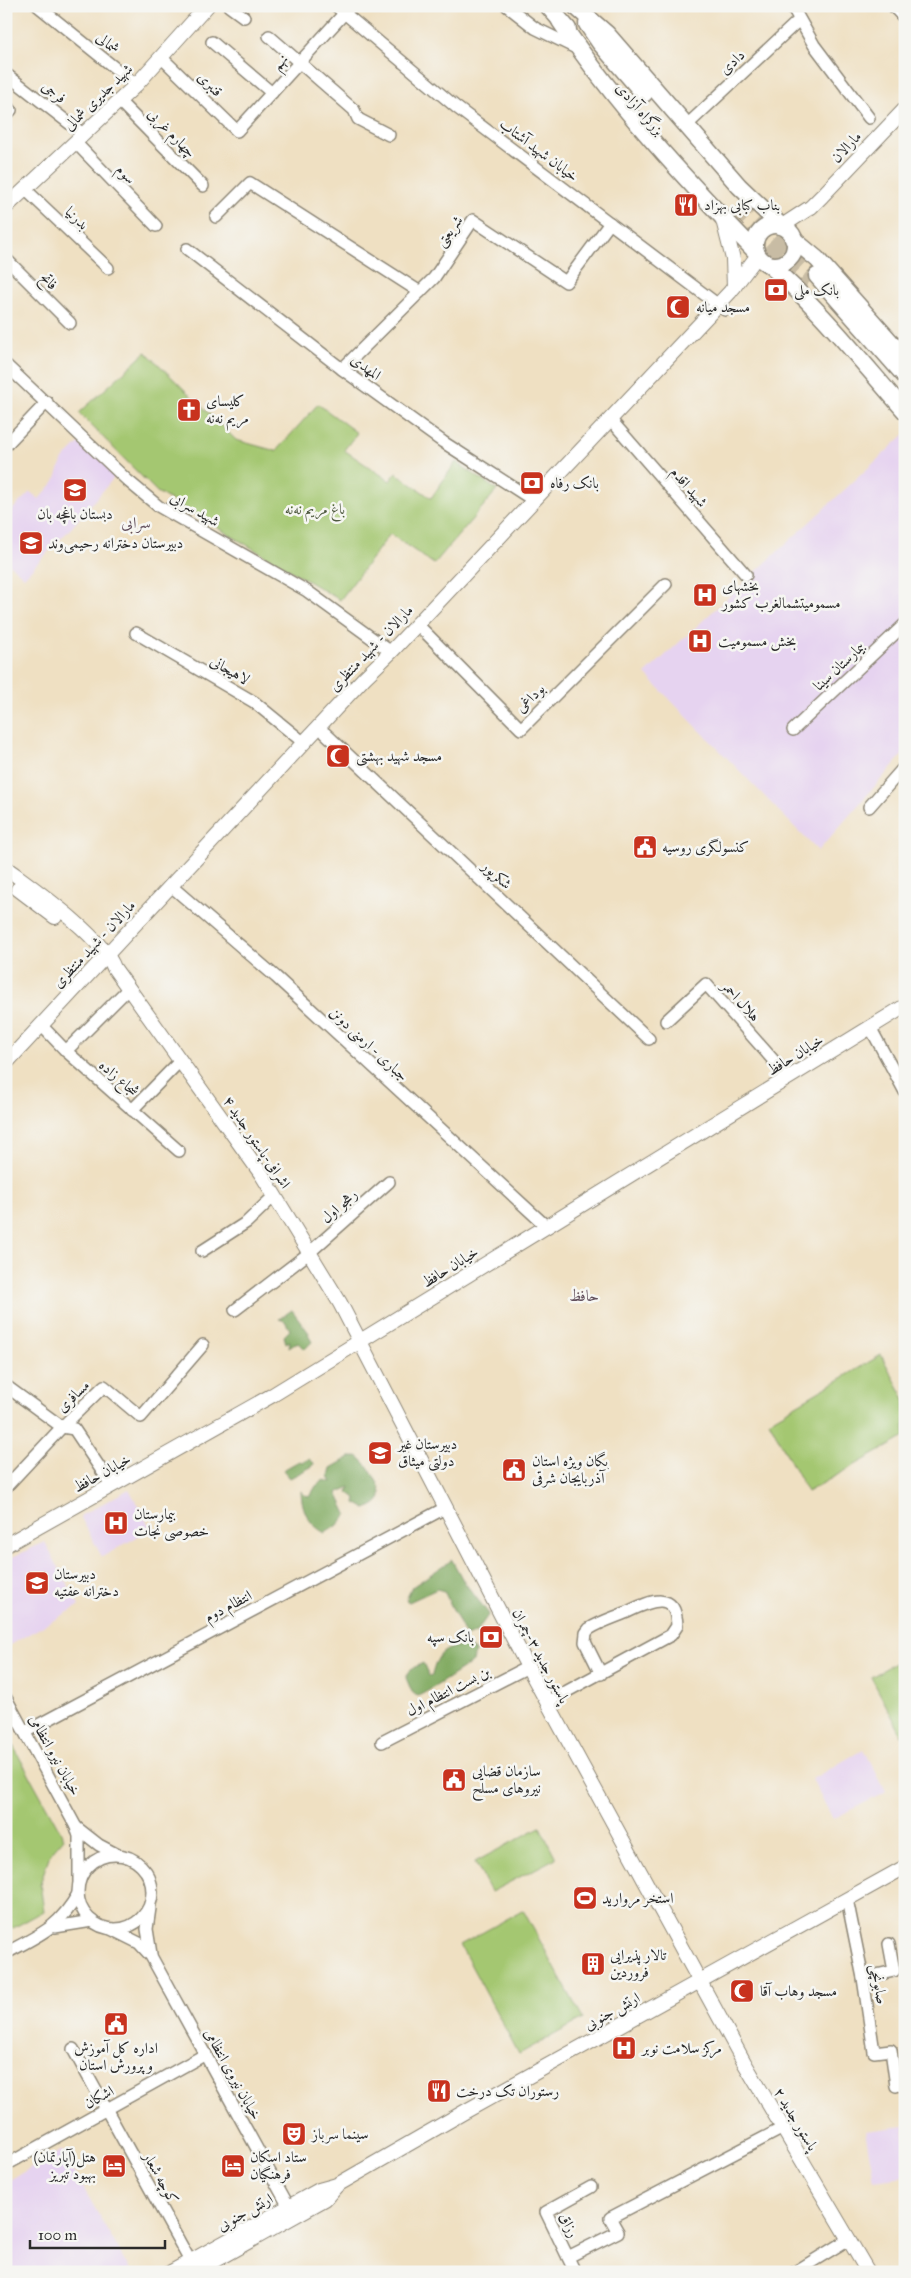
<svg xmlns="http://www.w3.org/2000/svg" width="911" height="2278" font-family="'IM FELL Great Primer',Amiri,serif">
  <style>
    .built { fill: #e6d3f0 }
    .green { fill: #a4c771; stroke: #68794e }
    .forest { fill: #83ac63; stroke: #576c47 }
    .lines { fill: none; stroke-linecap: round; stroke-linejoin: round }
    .highway-tunnel { stroke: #c8bca4; stroke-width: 16; stroke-dasharray: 16 8; stroke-linecap: butt }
    .minor-casing { stroke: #8d8676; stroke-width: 14 }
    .major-casing { stroke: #8d8676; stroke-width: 16 }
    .highway-casing { stroke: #8d8676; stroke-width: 19 }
    .minor { stroke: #fff; stroke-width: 11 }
    .major { stroke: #fff; stroke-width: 14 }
    .highway { stroke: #fff; stroke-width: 16 }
    .labels { text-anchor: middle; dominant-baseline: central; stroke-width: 5; stroke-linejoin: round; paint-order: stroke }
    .street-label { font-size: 15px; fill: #2b2b2b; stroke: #f6f6f2 }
    .poi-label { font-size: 15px; fill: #2b2b2b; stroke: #f6f6f2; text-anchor: start }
    .park-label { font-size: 15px; fill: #4f5a40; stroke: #f6f6f2 }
    .neighbourhood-label { font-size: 16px; fill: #64525e; stroke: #f6f6f2 }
  </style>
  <rect width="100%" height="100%" fill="#f6f6f2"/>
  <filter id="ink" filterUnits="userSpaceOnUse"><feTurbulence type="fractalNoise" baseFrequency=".02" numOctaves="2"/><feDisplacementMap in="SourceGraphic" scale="10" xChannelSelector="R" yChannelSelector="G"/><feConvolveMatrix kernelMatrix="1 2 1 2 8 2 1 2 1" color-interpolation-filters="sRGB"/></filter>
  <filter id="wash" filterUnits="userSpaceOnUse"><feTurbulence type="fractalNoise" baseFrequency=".0096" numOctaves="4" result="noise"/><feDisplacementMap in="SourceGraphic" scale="20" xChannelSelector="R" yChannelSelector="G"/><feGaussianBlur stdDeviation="1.12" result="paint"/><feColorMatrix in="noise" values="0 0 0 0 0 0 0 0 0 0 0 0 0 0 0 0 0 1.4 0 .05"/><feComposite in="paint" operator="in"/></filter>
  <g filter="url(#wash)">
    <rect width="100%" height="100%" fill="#efe0c2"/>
    <g class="built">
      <path d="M 905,434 L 905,752 L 818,851 L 645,674 Z"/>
      <path d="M 82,440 L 117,474 L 73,526 L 24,577 L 6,561 L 6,516 L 30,492 L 39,499 L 55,481 L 63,459 Z"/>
      <path d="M 129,1489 L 151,1529 L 102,1557 L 80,1516 Z"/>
      <path d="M 45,1542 L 79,1606 L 6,1647 L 6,1560 Z"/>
      <path d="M 864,1749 L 886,1792 L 833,1819 L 812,1779 Z"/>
      <path d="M 905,2126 L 905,2176 L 874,2180 L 865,2131 Z"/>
      <path d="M 62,2150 L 131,2272 L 14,2272 L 6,2257 L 6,2182 Z"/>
    </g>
    <g class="green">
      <path d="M 146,352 L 236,440 L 276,451 L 318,404 L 357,433 L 344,450 L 390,481 L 396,473 L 431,498 L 456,462 L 497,490 L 434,564 L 390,534 L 340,600 L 157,492 L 79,413 Z"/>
      <path d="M 881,1355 L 905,1399 L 905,1437 L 807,1492 L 769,1421 Z"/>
      <path d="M 905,1657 L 905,1741 L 871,1677 Z"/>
      <path d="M 6,1733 L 64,1838 L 50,1854 L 40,1884 L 44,1911 L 6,1932 Z"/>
      <path d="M 540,1827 L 556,1858 L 491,1892 L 475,1862 Z"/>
      <path d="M 523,1910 L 583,2019 L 519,2054 L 460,1945 Z"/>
    </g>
    <g class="forest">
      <path d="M 292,1310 L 309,1333 L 308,1335 L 312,1342 L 305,1349 L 298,1342 L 289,1348 L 290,1341 L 286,1343 L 284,1336 L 290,1330 L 285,1321 L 279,1319 Z"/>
      <path d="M 357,1456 C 368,1464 370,1470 377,1482 C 385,1497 381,1503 366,1509 L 355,1503 L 356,1498 L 348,1492 L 350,1487 L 337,1493 L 347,1514 L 338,1525 L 325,1533 C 308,1524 302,1510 301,1491 L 304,1495 L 310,1496 L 316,1486 L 324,1480 L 332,1482 L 329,1476 L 331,1468 L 350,1457 Z"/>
      <path d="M 309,1459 L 314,1463 L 313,1466 L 290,1478 L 283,1470 L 299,1461 L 303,1462 Z"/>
      <path d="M 452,1560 L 464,1582 L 489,1614 L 476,1632 L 466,1636 L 444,1591 L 437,1589 L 409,1602 L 406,1600 L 412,1587 Z"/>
      <path d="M 466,1645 L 475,1651 L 473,1662 C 463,1668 424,1695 417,1696 L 412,1692 L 406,1678 L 411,1669 L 423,1663 L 429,1676 L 432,1675 C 438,1652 443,1649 466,1645 Z"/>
    </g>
  </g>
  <g filter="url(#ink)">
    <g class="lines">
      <g class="highway-tunnel">
        <path d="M 741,202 L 817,276"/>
        <path d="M 731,213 L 806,286"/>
      </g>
      <defs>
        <g id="minor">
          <path d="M 38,6 L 136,85"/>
          <path d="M 229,6 L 244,17"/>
          <path d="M 336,6 L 456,107 L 725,310"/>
          <path d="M 507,6 L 535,28 L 578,49"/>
          <path d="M 792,6 L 814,45 L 869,118"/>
          <path d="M 893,6 L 905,19"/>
          <path d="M 269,36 L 354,110 L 358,119 L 389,135"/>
          <path d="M 212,42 L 272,93"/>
          <path d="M 162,58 L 237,131 L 351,6"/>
          <path d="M 6,74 L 83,134"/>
          <path d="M 119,101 L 203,186"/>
          <path d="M 6,115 L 11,110"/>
          <path d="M 686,126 L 799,20"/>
          <path d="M 75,142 L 156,226"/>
          <path d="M 25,189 L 108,268"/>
          <path d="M 216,217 L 250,183 L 420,292"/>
          <path d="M 187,249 L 342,369 L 443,442 L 533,500"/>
          <path d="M 6,259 L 70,323"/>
          <path d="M 6,365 L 128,481 L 158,506 L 307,591 L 391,652"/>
          <path d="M 342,369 L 434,278 L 473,220 L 566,282 L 610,223"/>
          <path d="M 610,419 L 746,575"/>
          <path d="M 6,445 L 47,402"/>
          <path d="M 417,624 L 521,729 L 666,584"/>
          <path d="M 136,633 L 254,702 L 303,742"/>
          <path d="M 793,730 L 905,624"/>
          <path d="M 325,733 L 649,1039"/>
          <path d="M 869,807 L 905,766"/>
          <path d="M 170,885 L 276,977 L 546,1226"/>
          <path d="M 666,1021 L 706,984 L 789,1078"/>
          <path d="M 41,1025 L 66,1051 L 179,1151"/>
          <path d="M 870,1027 L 905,1092"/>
          <path d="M 66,1051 L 129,988"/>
          <path d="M 132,1110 L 181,1060"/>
          <path d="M 202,1251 L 247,1222 L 274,1196"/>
          <path d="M 235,1310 L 309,1253 L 389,1182"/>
          <path d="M 6,1386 L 62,1427 L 74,1429 L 112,1486"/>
          <path d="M 6,1487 L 62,1427 L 104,1386 L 141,1417 L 203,1345"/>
          <path d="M 6,1698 L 76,1827 L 79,1836 L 79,1881"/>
          <path d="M 547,1702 L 671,1635 L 677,1626 C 676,1587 647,1603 625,1613 C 613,1618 600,1622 589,1629 L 586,1633 L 585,1642 L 601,1674"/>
          <path d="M 25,1732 L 445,1508"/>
          <path d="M 382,1742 L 528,1667"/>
          <path d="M 76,1827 L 99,1845 L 118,1855"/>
          <circle cx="115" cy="1892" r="37"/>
          <path d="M 847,1899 L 863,1978 L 874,2052 L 891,2050 L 896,2086"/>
          <path d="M 150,1908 L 147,1929 L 151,1954"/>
          <path d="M 55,1927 L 92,1921"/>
          <path d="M 111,1929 L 139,1943 L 151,1956 L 289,2207"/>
          <path d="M 6,1953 C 39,1935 59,1928 78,1894"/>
          <path d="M 863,1978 L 894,1971 L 889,1944"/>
          <path d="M 73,2049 L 190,2261"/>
          <path d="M 6,2165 L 206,2054"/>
          <path d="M 568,2257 L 618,2232 L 610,2218 L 783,2128"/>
          <path d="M 575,2272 L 546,2212 L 591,2187"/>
          <path d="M 795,2272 L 849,2239"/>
        </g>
        <g id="major">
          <path d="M 6,207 L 136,85 L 207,6"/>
          <path d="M 723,220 L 733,259 L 734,287"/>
          <path d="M 782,226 L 811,207 L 822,196 L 905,109"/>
          <path d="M 6,868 C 34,889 103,937 114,968 L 262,1175 L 340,1303 L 528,1667 L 745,2064 L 868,2272"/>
          <path d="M 18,889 L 55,917"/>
          <path d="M 6,1063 L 364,678 L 391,652 L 730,292 L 758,255"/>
          <path d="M 6,1545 L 271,1396 L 905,1006"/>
          <path d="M 171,2272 L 319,2190 L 337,2185 L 466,2111 L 905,1867"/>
          <path d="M 194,2272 L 325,2199 L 337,2185"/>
        </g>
        <g id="highway">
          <path d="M 548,6 L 568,29"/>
          <path d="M 576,7 L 607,34 L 739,186 L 781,226"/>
          <path d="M 560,21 C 616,105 686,180 756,252"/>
          <path d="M 587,24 L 600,43 L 644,94"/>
          <circle cx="775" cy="245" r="20"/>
          <path d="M 793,239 L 817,259 L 905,358"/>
          <path d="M 767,263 C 818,306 861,361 905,411"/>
          <path d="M 817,276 L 905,376"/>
        </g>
      </defs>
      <use href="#minor" class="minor-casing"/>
      <use href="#major" class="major-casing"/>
      <use href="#highway" class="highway-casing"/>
      <use href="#minor" class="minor"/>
      <use href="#major" class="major"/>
      <use href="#highway" class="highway"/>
    </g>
  </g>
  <defs>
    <symbol id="restaurant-square" viewBox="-11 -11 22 22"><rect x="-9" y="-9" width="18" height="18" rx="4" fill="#c8321e" stroke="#f6f6f2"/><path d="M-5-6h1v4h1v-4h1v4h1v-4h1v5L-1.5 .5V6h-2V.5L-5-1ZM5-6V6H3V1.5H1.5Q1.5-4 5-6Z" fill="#fff"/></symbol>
    <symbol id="bank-square" viewBox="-11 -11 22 22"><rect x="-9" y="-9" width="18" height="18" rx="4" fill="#c8321e" stroke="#f6f6f2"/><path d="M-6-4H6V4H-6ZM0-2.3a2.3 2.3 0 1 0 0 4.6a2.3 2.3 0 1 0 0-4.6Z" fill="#fff"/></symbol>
    <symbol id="mosque-square" viewBox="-11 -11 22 22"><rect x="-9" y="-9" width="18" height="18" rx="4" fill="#c8321e" stroke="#f6f6f2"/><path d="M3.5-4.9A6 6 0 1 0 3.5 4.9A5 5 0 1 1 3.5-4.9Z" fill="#fff"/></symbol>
    <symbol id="church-square" viewBox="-11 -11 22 22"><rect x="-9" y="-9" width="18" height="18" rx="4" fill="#c8321e" stroke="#f6f6f2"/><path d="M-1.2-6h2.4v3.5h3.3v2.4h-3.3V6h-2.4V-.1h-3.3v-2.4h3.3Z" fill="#fff"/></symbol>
    <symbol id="school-square" viewBox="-11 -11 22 22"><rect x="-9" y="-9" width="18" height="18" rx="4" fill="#c8321e" stroke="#f6f6f2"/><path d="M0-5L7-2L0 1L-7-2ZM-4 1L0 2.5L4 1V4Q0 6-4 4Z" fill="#fff"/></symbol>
    <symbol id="hospital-square" viewBox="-11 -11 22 22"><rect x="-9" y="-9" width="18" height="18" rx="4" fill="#c8321e" stroke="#f6f6f2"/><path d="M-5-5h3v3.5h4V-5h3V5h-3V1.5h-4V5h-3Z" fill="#fff"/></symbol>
    <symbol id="civic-square" viewBox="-11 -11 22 22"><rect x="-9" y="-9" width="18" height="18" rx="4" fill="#c8321e" stroke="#f6f6f2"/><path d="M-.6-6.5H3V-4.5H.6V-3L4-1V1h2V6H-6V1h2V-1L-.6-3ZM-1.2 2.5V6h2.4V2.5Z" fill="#fff"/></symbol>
    <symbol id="stadium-square" viewBox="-11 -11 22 22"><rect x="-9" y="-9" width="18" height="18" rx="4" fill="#c8321e" stroke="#f6f6f2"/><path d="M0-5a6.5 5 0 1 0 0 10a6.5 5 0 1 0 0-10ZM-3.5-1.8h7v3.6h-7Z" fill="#fff"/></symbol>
    <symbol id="building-square" viewBox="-11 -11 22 22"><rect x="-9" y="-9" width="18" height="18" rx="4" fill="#c8321e" stroke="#f6f6f2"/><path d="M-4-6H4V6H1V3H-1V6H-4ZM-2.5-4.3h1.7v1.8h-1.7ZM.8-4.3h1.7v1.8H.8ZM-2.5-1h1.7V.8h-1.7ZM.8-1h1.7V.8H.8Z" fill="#fff"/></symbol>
    <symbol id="theatre-square" viewBox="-11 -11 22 22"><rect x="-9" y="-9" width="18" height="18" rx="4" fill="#c8321e" stroke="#f6f6f2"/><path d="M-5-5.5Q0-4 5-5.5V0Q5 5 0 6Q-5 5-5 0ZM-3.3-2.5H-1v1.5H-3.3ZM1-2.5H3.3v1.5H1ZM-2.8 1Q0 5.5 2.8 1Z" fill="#fff"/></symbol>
    <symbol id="hotel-square" viewBox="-11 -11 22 22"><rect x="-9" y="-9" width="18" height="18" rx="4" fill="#c8321e" stroke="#f6f6f2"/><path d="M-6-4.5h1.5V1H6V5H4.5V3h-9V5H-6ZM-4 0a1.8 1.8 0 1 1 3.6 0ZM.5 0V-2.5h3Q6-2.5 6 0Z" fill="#fff"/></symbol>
  </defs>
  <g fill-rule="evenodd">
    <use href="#restaurant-square" x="672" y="191" width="28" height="28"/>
    <use href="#bank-square" x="762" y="276" width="28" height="28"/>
    <use href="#mosque-square" x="664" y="293" width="28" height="28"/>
    <use href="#church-square" x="175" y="396" width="28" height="28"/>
    <use href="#bank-square" x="518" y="469" width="28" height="28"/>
    <use href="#school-square" x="61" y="476" width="28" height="28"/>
    <use href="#school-square" x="17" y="529" width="28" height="28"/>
    <use href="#hospital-square" x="691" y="581" width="28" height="28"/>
    <use href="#hospital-square" x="686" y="627" width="28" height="28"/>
    <use href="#mosque-square" x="324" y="742" width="28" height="28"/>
    <use href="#civic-square" x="631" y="833" width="28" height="28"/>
    <use href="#school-square" x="366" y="1439" width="28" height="28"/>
    <use href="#civic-square" x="500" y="1456" width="28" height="28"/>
    <use href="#hospital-square" x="102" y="1509" width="28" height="28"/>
    <use href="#school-square" x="23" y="1569" width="28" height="28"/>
    <use href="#bank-square" x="477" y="1623" width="28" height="28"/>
    <use href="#civic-square" x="440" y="1766" width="28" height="28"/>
    <use href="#stadium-square" x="571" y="1884" width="28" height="28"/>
    <use href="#building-square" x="579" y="1950" width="28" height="28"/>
    <use href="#mosque-square" x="728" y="1977" width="28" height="28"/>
    <use href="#civic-square" x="102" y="2010" width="28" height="28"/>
    <use href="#hospital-square" x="610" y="2034" width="28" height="28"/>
    <use href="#restaurant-square" x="425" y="2077" width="28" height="28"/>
    <use href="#theatre-square" x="280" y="2120" width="28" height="28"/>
    <use href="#hotel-square" x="100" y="2152" width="28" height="28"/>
    <use href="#hotel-square" x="219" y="2152" width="28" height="28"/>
  </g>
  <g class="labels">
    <g class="street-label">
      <text transform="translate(108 43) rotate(39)">شمالی</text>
      <text transform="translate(280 62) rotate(-47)">نهم</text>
      <text transform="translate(732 62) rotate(-43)">دادی</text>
      <text transform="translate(210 84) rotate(45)">قنبری</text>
      <text transform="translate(54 92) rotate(38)">فرجی</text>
      <text transform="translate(98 97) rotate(-44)">شهید جدیری شمالی</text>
      <text transform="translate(640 109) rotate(49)">بزرگراه آزادی</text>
      <text transform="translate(172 133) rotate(46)">چهارم غربی</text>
      <text transform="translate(846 147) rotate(-47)">مارالان</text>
      <text transform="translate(539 150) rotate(37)">خیابان شهید آشتاب</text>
      <text transform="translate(126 174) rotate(46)">سوم</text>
      <text transform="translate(77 218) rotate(44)">بدرنیا</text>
      <text transform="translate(449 231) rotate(-53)">شریعتی</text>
      <text transform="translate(49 281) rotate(45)">فاتح</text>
      <text transform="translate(366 367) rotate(36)">المهدی</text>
      <text transform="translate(689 487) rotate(49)">شهید اقدم</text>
      <text transform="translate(195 509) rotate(30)">شهید سرابی</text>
      <text transform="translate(371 648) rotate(-46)">مارالان - شهید منتظری</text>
      <text transform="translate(839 666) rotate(-43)">بیمارستان سینا</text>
      <text transform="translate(230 670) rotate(30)">لاهیجانی</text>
      <text transform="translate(530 698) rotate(-45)">بوداغی</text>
      <text transform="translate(497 875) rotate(43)">شکرپور</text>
      <text transform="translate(94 944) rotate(-47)">مارالان - شهید منتظری</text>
      <text transform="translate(741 1001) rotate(48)">هلال احمر</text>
      <text transform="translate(369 1044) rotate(43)">جباری - ارمنی دونن</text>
      <text transform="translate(795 1055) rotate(-32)">خیابان حافظ</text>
      <text transform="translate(119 1078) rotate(41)">شجاع زاده</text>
      <text transform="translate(257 1142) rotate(56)">اشرافی-پاستور جدید ۴</text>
      <text transform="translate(339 1206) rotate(-42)">رهجو اول</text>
      <text transform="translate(450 1267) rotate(-32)">خیابان حافظ</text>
      <text transform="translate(73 1396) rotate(-44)">مسافری</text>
      <text transform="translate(102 1473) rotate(-29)">خیابان حافظ</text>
      <text transform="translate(228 1606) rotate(-28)">انتظام دوم</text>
      <text transform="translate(541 1656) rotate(62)">پاستور جدید ۳-چمران</text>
      <text transform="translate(448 1691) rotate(-27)">بن بست انتظام اول</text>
      <text transform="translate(55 1755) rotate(61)">خیابان نیرو انتظامی</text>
      <text transform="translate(879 1984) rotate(80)">صابونچی</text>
      <text transform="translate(612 2011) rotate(-29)">ارتش جنوبی</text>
      <text transform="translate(233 2074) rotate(61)">خیابان نیروی انتظامی</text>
      <text transform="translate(99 2097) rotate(-29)">اشکان</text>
      <text transform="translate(796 2119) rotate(59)">پاستور جدید ۲</text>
      <text transform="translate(161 2178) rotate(61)">کوچه شعار</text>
      <text transform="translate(245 2212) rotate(-29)">ارتش جنوبی</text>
      <text transform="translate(569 2225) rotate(64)">رزاق</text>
    </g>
    <g class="poi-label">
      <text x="704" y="205">بناب کبابی بهزاد</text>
      <text x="794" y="290">بانک ملی</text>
      <text x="696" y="307">مسجد میانه</text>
      <text x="206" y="401">کلیسای<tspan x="206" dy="17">مریم نه‌نه</tspan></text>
      <text x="550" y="483">بانک رفاه</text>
      <text x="75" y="514" text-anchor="middle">دبستان باغچه بان</text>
      <text x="48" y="543">دبیرستان دخترانه رحیمی‌وند</text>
      <text x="722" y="586">بخشهای<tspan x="722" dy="17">مسمومیتشمالغرب کشور</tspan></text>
      <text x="718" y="641">بخش مسمومیت</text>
      <text x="356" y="756">مسجد شهید بهشتی</text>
      <text x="662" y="847">کنسولگری روسیه</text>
      <text x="398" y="1444">دبیرستان غیر<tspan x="398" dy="17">دولتی میثاق</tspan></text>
      <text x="532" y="1461">یگان ویژه استان<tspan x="532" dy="17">آذربایجان شرقی</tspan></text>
      <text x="134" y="1514">بیمارستان<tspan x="134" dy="17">خصوصی نجات</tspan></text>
      <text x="54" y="1574">دبیرستان<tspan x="54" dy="17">دخترانه عفتیه</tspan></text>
      <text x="474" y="1637" text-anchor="end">بانک سپه</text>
      <text x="472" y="1771">سازمان قضایی<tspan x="472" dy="17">نیروهای مسلح</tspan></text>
      <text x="602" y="1898">استخر مروارید</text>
      <text x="610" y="1955">تالار پذیرایی<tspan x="610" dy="17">فروردین</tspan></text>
      <text x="760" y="1991">مسجد وهاب آقا</text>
      <text x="116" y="2048" text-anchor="middle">اداره کل آموزش<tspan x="116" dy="17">و پرورش استان</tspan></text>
      <text x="642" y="2048">مرکز سلامت نوبر</text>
      <text x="456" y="2091">رستوران تک درخت</text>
      <text x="312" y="2134">سینما سرباز</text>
      <text x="96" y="2157" text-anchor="end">هتل(آپارتمان)<tspan x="96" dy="17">بهبود تبریز</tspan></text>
      <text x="250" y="2157">ستاد اسکان<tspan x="250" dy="17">فرهنگیان</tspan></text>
    </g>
    <g class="park-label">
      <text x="315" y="509">باغ مریم نه‌نه</text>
    </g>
    <g class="neighbourhood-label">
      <text x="136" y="522">سرابی</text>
      <text x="584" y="1295">حافظ</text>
    </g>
  </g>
  <rect width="911" height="2278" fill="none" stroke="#f6f6f2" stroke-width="25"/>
  <path d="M30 2240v8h135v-8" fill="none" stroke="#2b2b2b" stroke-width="2.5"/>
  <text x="38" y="2240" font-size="15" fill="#2b2b2b" stroke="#f6f6f2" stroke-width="4" paint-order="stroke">100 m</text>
</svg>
